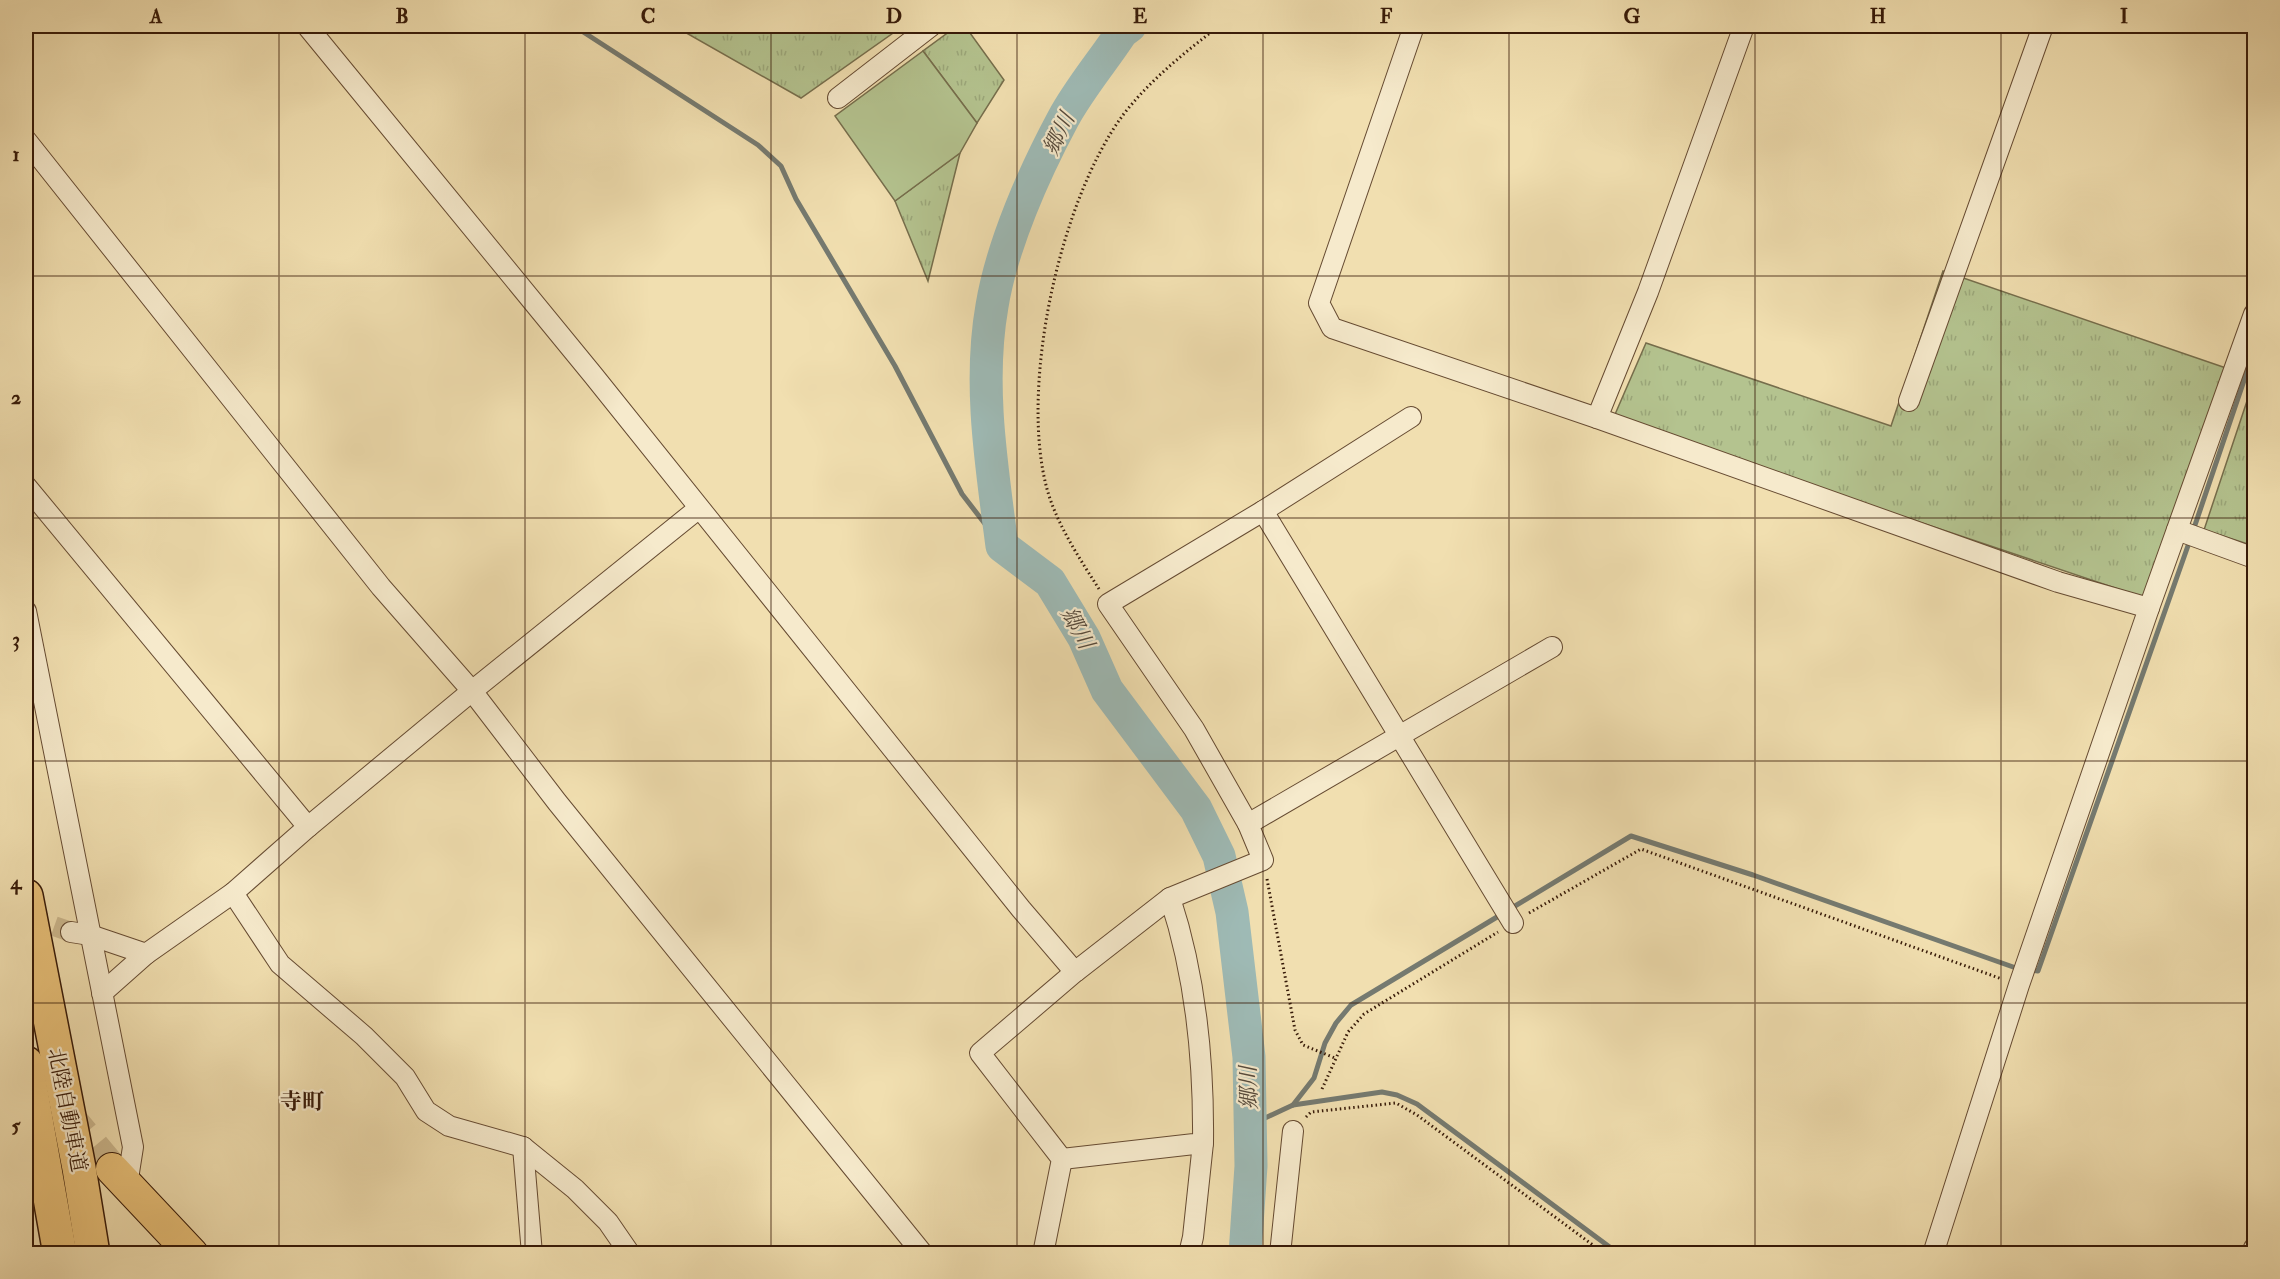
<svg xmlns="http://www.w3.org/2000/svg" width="2280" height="1279" font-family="'IM FELL Double Pica','Noto Serif JP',serif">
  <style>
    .grass { fill: url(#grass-tufts); stroke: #766e4c; stroke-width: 1.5 }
    .pitch { fill: #b4c38f; stroke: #766e4c; stroke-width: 1.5 }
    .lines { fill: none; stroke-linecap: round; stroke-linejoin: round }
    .stream { stroke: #757a70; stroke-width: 5 }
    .river { stroke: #9ebab5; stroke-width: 33 }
    .street-tunnel { stroke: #ccb88e; stroke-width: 20; stroke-dasharray: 20 10; stroke-linecap: butt }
    .primary-tunnel { stroke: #ccb88e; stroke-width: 32; stroke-dasharray: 32 16; stroke-linecap: butt }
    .street-casing { stroke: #664b32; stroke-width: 22 }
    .primary-casing { stroke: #371a08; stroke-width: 34 }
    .highway-casing { stroke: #371a08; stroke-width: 36 }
    .path { stroke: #371a08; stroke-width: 3; stroke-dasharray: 1.5 3; stroke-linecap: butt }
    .street { stroke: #f6eacc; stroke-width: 20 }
    .primary { stroke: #e8c078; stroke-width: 32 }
    .highway { stroke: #e8c078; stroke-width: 33 }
    .grid { fill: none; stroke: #371a08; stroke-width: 1.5; stroke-opacity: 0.55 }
    .labels { text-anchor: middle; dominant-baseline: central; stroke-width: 4.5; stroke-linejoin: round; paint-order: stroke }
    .street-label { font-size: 21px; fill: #371a08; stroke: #f6eacc }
    .water-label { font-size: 22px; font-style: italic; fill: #564a3c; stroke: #f6eacc }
    .neighbourhood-label { font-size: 22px; font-weight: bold; fill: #371a08; stroke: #f6eacc }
    .neatline { fill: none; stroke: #371a08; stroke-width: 2 }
    .grid-label { font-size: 20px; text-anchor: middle; font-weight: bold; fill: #371a08 }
  </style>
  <defs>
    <pattern id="grass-tufts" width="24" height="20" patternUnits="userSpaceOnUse" patternTransform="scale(1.5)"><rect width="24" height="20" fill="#b4c38f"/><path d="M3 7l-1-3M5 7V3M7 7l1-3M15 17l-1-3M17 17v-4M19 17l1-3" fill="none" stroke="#9ba77a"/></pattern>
  </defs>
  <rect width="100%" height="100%" fill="#f1dfb0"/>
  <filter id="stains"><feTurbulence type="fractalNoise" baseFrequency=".00333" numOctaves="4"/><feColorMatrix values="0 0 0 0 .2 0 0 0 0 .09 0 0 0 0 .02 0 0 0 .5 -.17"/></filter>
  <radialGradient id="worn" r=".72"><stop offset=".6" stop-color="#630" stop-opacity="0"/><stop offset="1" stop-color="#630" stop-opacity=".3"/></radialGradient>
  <g class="grass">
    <path d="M 674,26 L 903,26 L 801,98 Z"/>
    <path d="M 957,26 L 965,26 L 1004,80 L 977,123 L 923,51 Z"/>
    <path d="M 960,153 L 928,281 L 895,201 Z"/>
    <path d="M 1943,271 L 2226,368 L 2145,598 L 1613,419 L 1646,343 L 1891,426 Z"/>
    <path d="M 2254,380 L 2254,546 L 2204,530 Z"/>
  </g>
  <path class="pitch" d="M 923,51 L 977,123 L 960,153 L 895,201 L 835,116 Z"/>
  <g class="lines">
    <g class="stream">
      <path d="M 574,26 L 758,145 L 781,166 L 796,199 L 895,366 L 962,494 L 1002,546"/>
      <path d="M 2193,531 L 2254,351"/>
      <path d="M 1510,909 L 1631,836 L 1753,875 L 2016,968 L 2038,971 L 2190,540"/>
      <path d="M 1293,1105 L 1314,1078 L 1325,1043 L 1336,1023 L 1351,1005 L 1502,914"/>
      <path d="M 1250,1125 L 1293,1105 L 1382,1092 L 1397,1095 L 1417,1104 L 1619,1254"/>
    </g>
    <path class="river" d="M 1130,26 L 1122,32 C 1103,61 1079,89 1063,119 C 1034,173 1002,245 992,306 C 978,385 992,468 1002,546 L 1050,582 L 1084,638 L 1107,690 L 1196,809 L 1219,856 L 1232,912 L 1249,1057 L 1251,1166 L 1245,1254"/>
    <path class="street-tunnel" d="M 26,916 L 71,932"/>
    <path class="primary-tunnel" d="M 63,1110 L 112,1169"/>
    <defs>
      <g id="street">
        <path d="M 307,26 L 593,375 L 1021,909 L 1075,972"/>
        <path d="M 1414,26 L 1319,303 L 1332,328 L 1597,418 L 2058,582 L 2149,608"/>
        <path d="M 838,98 L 931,26"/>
        <path d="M 26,140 L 381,587 L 472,691 L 557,802 L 923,1254"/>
        <path d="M 1909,401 L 2043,26"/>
        <path d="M 1411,417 L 1263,511 L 1513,923"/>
        <path d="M 1597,418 L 1648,292 L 1744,26"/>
        <path d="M 26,486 L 308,827"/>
        <path d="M 2177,530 L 2254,558"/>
        <path d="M 26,611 L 133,1147 L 127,1185"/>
        <path d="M 1248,824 L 1194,729 L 1108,604 L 1263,511"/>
        <path d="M 233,893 L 280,964 L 364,1036 L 405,1077 L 426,1111 L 449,1126 L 523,1147 L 575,1189 L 608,1222 L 630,1254"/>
        <path d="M 71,932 L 90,935 L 146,954 L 233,893 L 308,827 L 472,691 L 698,509"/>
        <path d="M 102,993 L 146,954"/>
        <path d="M 523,1147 L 532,1254"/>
        <path d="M 1062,1159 L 1203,1143 C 1204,1060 1196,977 1170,898"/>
        <path d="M 1043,1254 L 1062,1159 L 980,1053 L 1075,972 L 1170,898 L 1263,860 L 1248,824 L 1552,647"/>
        <path d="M 1189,1254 L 1193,1237 L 1203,1143"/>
        <path d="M 1280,1254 L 1293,1131"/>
        <path d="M 1933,1254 L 2019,985 L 2149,608 L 2254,314"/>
        <path d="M 2252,1254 L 2254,1248"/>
      </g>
      <path id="primary" d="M 112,1169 L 192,1254"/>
      <g id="highway">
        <path d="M 26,896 L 79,1168 L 93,1254"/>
        <path d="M 26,1063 L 60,1254"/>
      </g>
    </defs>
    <use href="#street" class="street-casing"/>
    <use href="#primary" class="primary-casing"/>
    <use href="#highway" class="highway-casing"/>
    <g class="path">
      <path d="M 1099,589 C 1080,559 1057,525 1047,489 C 1019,386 1060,200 1123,115 C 1150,80 1184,53 1219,26"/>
      <path d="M 1267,879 L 1295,1030 L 1303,1045 L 1335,1058"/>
      <path d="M 1529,913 L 1641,849 L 2002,979"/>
      <path d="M 1322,1089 L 1348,1032 L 1364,1014 L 1498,932"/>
      <path d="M 1306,1117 L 1311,1112 L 1396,1103 L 1417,1115 L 1605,1254"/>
    </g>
    <use href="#street" class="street"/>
    <use href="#primary" class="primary"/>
    <use href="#highway" class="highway"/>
  </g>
  <path class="grid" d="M 279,26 L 279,1254M 525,26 L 525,1254M 771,26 L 771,1254M 1017,26 L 1017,1254M 1263,26 L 1263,1254M 1509,26 L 1509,1254M 1755,26 L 1755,1254M 2001,26 L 2001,1254M 26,276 L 2254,276M 26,518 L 2254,518M 26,761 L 2254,761M 26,1003 L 2254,1003"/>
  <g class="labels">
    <g class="street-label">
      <text transform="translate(67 1110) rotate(79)">北陸自動車道</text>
    </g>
    <g class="water-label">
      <text transform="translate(1059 134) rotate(-64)">郷川</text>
      <text transform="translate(1077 628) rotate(61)">郷川</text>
      <text transform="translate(1249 1088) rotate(-92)">郷川</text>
    </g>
    <g class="neighbourhood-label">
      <text x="302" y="1102">寺町</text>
    </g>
  </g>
  <rect width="2280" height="1279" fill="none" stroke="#f1dfb0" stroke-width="66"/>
  <rect x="33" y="33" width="2214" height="1213" class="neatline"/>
  <g class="grid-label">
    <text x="156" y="23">A</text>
    <text x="402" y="23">B</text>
    <text x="648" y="23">C</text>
    <text x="894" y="23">D</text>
    <text x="1140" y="23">E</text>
    <text x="1386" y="23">F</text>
    <text x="1632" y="23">G</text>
    <text x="1878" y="23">H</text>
    <text x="2124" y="23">I</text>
    <text x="16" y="161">1</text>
    <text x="16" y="404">2</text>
    <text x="16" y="646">3</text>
    <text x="16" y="889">4</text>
    <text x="16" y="1132">5</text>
  </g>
  <rect width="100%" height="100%" filter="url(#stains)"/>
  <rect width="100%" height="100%" fill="url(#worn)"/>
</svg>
